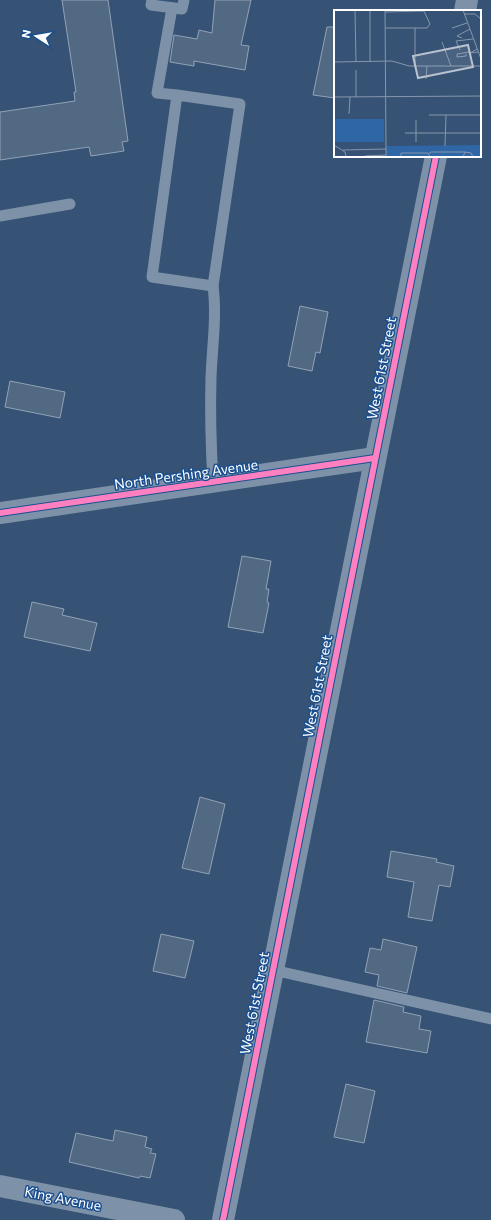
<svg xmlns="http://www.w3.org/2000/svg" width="491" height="1220" font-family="Commissioner,sans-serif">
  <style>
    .building { fill: #526984; stroke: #92a2b6 }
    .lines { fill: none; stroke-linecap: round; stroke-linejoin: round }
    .lane { stroke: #7d92a8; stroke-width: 11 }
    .street { stroke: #7d92a8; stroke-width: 22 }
    .cycleway-casing { stroke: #1b4f8f; stroke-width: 8 }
    .cycleway { stroke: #ff80c0; stroke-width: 6 }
    .labels { text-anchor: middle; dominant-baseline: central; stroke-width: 3; stroke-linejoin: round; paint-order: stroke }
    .street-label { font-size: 14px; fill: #fff; stroke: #1b4f8f }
    .inset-road { fill: none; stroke: #8697ac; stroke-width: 1 }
    .view { fill: #b9c2ce; fill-opacity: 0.15; stroke: #b9c2ce; stroke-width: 2 }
    .inset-edge { fill: none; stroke: #fff; stroke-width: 2 }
  </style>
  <rect width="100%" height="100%" fill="#365274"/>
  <g class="building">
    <path d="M 62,0 L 108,0 L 128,141 L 122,142 L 124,151 L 91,156 L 89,147 L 0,160 L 0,112 L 75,101 L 74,92 L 76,92 Z"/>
    <path d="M 215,0 L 251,0 L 241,45 L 249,46 L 245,70 L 194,61 L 194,66 L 170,62 L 174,35 L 197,39 L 199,30 L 212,33 Z"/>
    <path d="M 327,27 L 335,27 L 335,98 L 313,95 Z"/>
    <path d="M 300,306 L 328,312 L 320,353 L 316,352 L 312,371 L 288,366 Z"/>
    <path d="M 10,381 L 65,392 L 60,418 L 5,407 Z"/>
    <path d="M 242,556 L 271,561 L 266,589 L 269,589 L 267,602 L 269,603 L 263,633 L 228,627 Z"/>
    <path d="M 32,602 L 64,609 L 62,615 L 97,623 L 90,651 L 24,637 Z"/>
    <path d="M 200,797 L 225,804 L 209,874 L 182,868 Z"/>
    <path d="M 391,851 L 437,859 L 436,862 L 454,866 L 450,887 L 439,885 L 432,921 L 408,917 L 414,882 L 387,877 Z"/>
    <path d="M 161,934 L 194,941 L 185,978 L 153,971 Z"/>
    <path d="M 383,939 L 417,947 L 407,993 L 377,986 L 379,975 L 365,972 L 370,948 L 381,950 Z"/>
    <path d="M 374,1000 L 404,1007 L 403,1012 L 421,1016 L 419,1029 L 431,1031 L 427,1053 L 366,1042 Z"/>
    <path d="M 346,1084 L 375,1091 L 364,1143 L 334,1137 Z"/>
    <path d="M 115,1130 L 147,1137 L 145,1147 L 152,1149 L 150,1153 L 156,1154 L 150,1178 L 140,1176 L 139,1178 L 69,1162 L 76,1133 L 113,1141 Z"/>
  </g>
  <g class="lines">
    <g class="lane">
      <path d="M 152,0 L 151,5 L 182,9 L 184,0"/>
      <path d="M 172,8 L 157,93 L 177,95 L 152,277 L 213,286 L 240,104 L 177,95"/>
      <path d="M 0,216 L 70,204"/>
      <path d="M 213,482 C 211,447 210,412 211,378 C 212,347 217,317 213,286"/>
      <path d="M 273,970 L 491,1019"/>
    </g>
    <g class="street">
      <path d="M 465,11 L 467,0"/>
      <path d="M 0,513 L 375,458"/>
      <path d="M 0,1186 L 174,1220"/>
      <path d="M 223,1220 L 436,156"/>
    </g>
    <defs>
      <g id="cycleway">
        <path d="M 0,513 L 375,458"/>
        <path d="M 223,1220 L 436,156"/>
      </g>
    </defs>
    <use href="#cycleway" class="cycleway-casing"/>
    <use href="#cycleway" class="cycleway"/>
  </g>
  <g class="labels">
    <g class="street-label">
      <text transform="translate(381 368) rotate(-79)">West 61st Street</text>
      <text transform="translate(186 474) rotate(-8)">North Pershing Avenue</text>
      <text transform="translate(317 686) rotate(-79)">West 61st Street</text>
      <text transform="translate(254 1003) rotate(-79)">West 61st Street</text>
      <text transform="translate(63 1198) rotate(11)">King Avenue</text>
    </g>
  </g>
  <g transform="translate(334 10)">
    <rect width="147" height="147" fill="#365274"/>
    <path d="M 0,109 L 50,109 L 50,132 L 0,132 Z" fill="#2f66a5"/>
    <path d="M 146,135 L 147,147 L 52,147 L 52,136 Z" fill="#2f66a5"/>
    <path class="inset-road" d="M 21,0 L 22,52M 36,0 L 36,52M 51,0 L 52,139M 129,0 L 147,49M 51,2 L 90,1 L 96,14 L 93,18 L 51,18M 130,4 L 141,4 L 147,9M 81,18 L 81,56M 118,18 L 133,13M 128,28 L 123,26 L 136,19M 108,32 L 117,56M 143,39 L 136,43 L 144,42M 126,40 L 122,31 L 139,29M 132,44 L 132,46 L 123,47 L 123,44 L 135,42M 0,52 L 58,51 L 75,56 L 147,56M 22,60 L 22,87M 92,69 L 93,56M 0,87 L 147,86M 15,104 L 16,87M 95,105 L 147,105M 82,110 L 82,132M 71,123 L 147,123M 0,135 L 11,142 L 12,147M 111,136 L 112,105M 9,140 L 52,139 L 52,147M 31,146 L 52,145M 67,147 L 67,143 L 94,143M 97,147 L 94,144 L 97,142 L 131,142M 129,147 L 131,142 L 137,143 L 139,147"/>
    <path class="view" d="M 134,35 L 139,57 L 84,68 L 79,46 Z"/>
    <rect width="147" height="147" class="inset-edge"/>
  </g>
  <g transform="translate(36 36) rotate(282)" stroke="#1b4f8f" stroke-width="3" paint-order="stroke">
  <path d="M0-3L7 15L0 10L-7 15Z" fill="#ffffff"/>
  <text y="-6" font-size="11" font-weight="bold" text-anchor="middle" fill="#ffffff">N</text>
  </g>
</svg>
